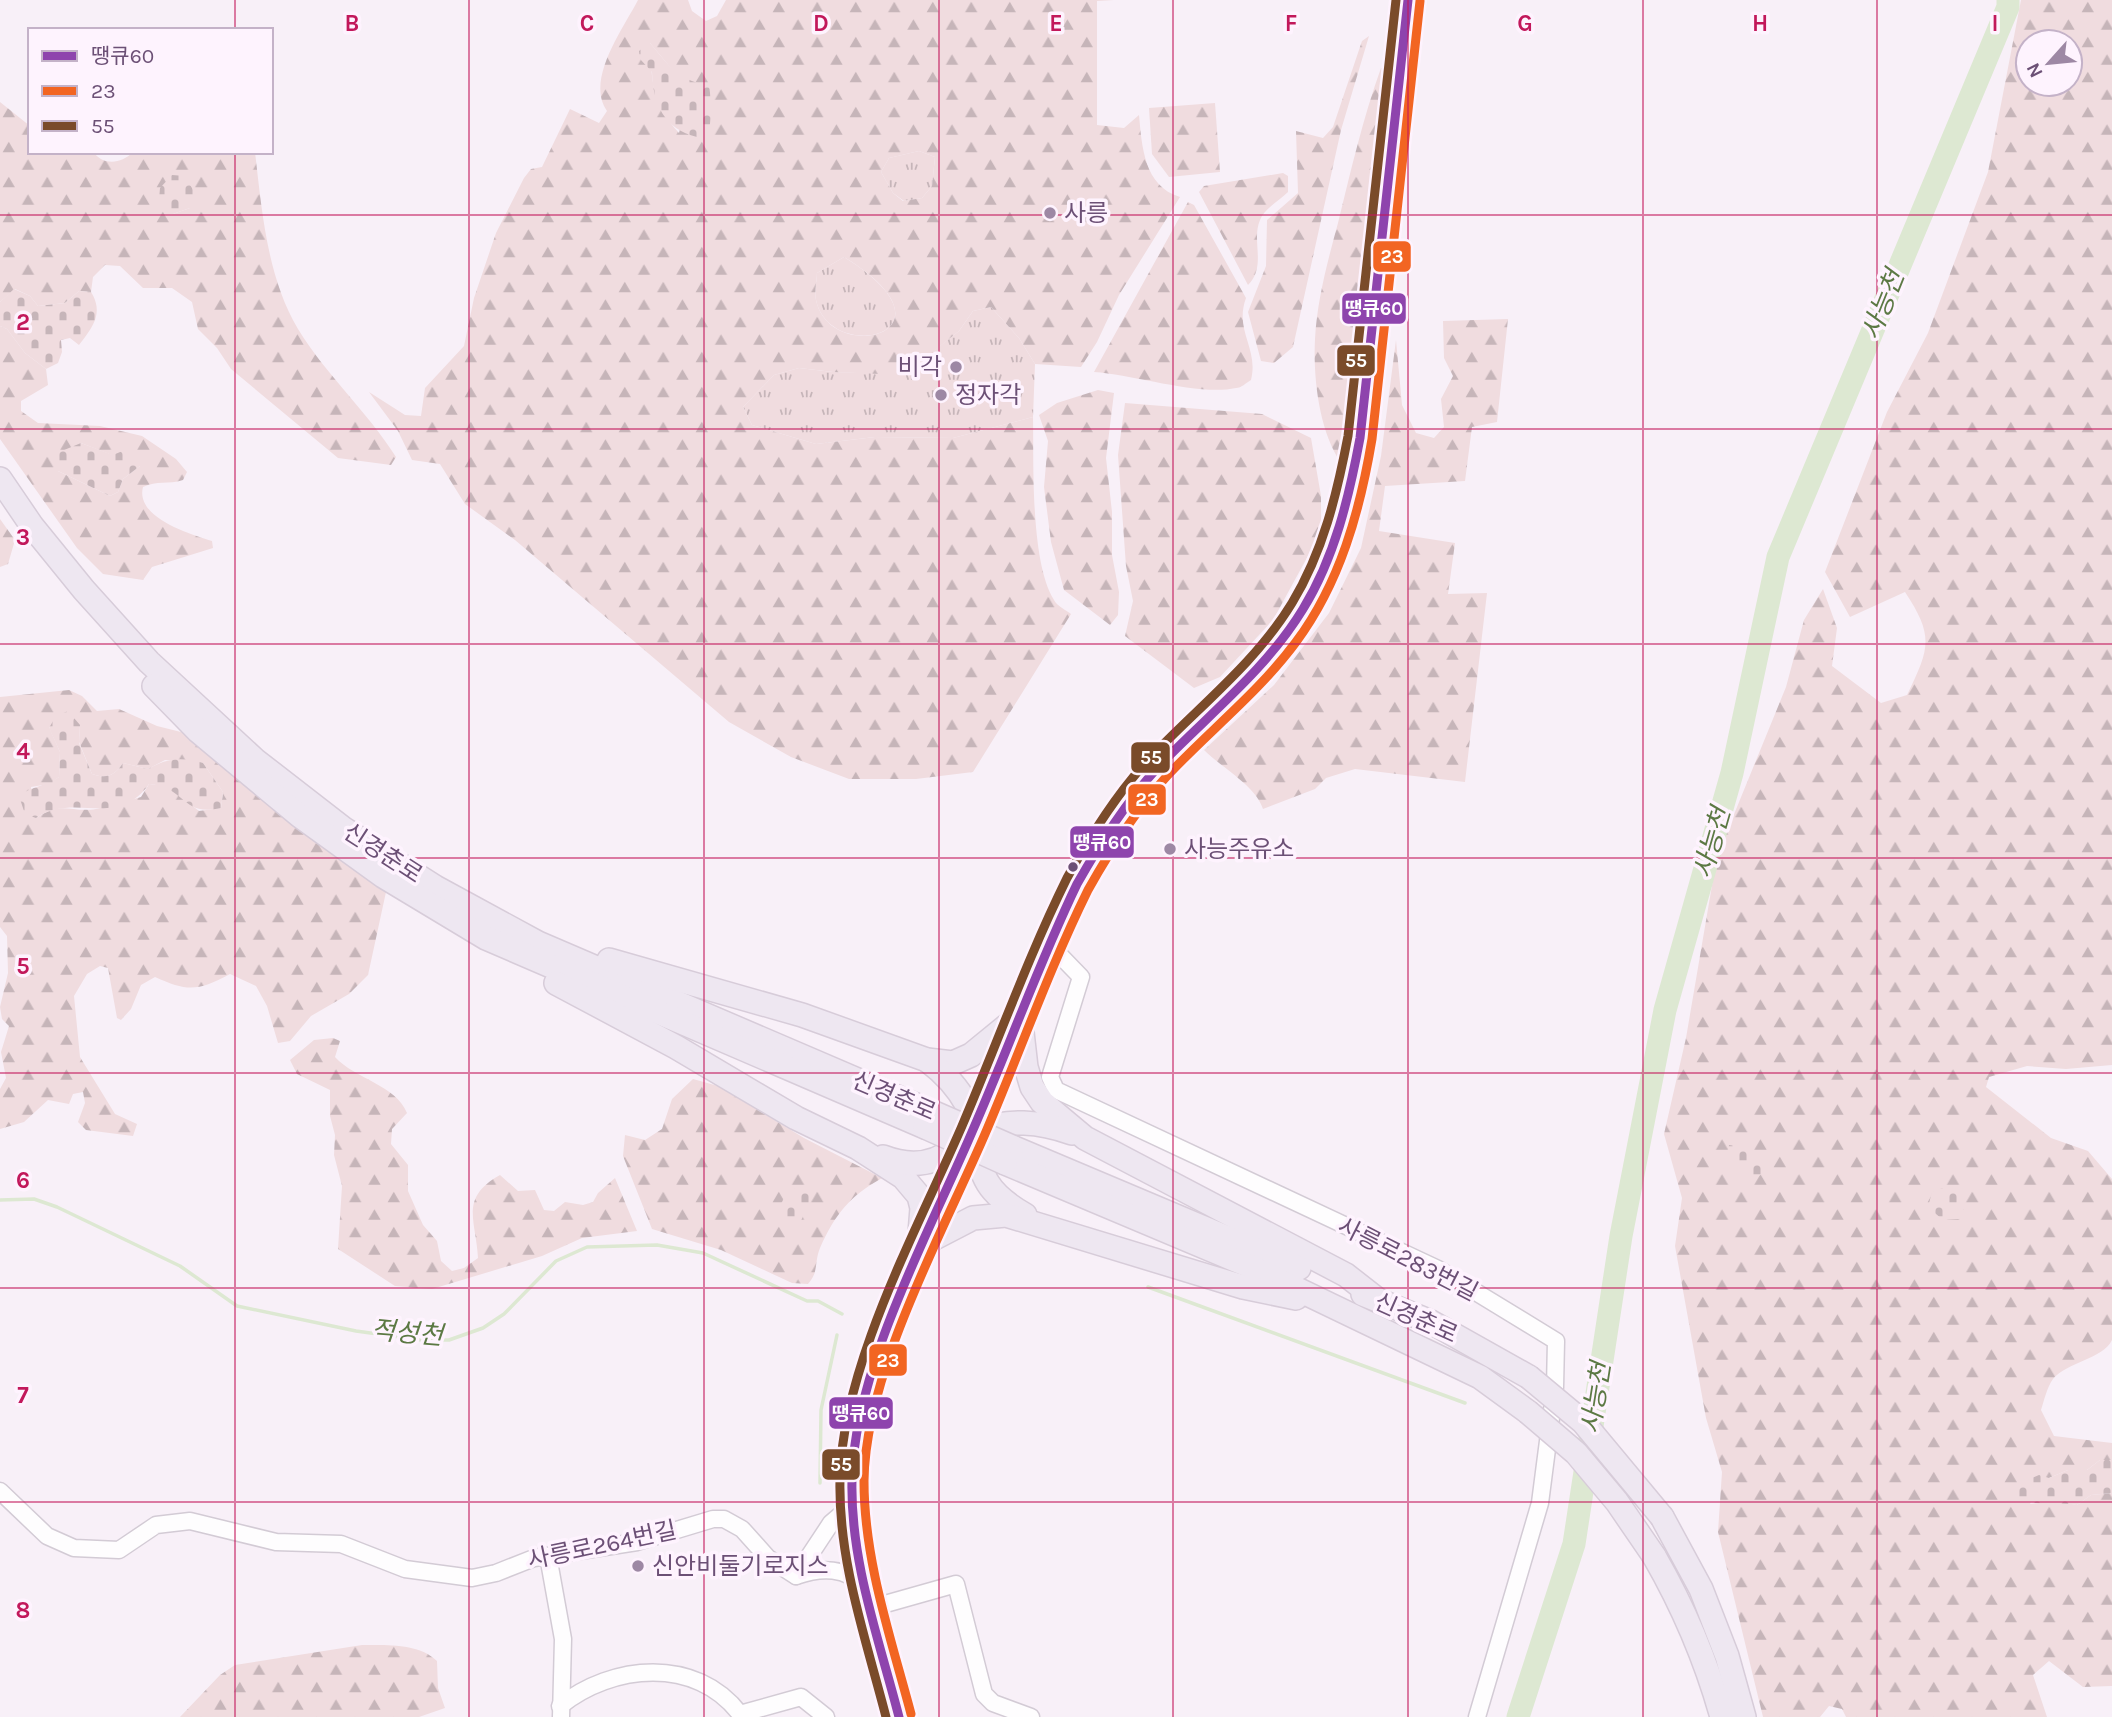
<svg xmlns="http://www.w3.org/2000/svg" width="2112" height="1717" font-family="Karla,'Noto Sans KR',sans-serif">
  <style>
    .grass { fill: url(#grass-tufts) }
    .forest { fill: url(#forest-firs); fill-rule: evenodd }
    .cemetery { fill: url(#cemetery-stones) }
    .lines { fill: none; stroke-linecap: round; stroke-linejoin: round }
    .stream { stroke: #dde8d2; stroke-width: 3.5 }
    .river { stroke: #dde8d2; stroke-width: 23 }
    .minor-casing { stroke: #d3cbd5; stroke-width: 19 }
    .highway-casing { stroke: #d7ccd9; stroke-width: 26 }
    .minor { stroke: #fefdfe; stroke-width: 16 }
    .highway { stroke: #eee7f1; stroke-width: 23 }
    .highway-bridge-casing { stroke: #d7ccd9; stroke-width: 26; stroke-linecap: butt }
    .highway-bridge { stroke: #eee7f1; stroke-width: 23 }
    .bus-1-casing { stroke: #fef3fe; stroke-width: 14 }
    .bus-2-casing { stroke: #fef3fe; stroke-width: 14 }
    .bus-3-casing { stroke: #fef3fe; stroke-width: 14 }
    .bus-1 { stroke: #8e44ad; stroke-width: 9 }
    .bus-2 { stroke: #f26522; stroke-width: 9 }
    .bus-3 { stroke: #7a4b2a; stroke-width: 9 }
    .grid { fill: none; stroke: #c2185b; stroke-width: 2; stroke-opacity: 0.55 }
    .poi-dot { fill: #9d88a4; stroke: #fef3fe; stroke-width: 2.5 }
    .bus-dot { fill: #6c5076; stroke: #fef3fe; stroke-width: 2.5 }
    .labels { text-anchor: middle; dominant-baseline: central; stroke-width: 7; stroke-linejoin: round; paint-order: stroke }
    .poi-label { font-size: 24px; fill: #6c5076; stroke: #fef3fe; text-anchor: start }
    .street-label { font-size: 24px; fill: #6c5076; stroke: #fef3fe }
    .water-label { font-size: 26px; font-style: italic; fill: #5c7944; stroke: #fef3fe }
    .grid-label { font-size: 23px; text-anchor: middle; font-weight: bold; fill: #c2185b; stroke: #fef3fe; stroke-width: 7; stroke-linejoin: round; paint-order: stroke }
    .line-badge { stroke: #fef3fe; stroke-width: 2.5 }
    .badge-label { font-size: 19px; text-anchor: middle; font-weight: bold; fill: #fff }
  </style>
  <defs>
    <pattern id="grass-tufts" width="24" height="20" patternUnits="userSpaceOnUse" patternTransform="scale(1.75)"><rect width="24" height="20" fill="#f0dcdf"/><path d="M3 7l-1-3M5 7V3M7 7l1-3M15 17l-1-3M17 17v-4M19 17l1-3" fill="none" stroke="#c6b5b9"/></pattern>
    <pattern id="forest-firs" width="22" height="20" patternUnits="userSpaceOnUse" patternTransform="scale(1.75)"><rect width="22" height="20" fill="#f0dcdf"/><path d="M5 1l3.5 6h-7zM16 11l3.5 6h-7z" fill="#c6b5b9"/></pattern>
    <pattern id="cemetery-stones" width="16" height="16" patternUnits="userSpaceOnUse" patternTransform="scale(1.75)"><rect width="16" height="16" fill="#f0dcdf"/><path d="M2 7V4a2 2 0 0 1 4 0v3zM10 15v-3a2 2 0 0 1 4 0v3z" fill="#c6b5b9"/></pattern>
  </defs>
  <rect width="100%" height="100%" fill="#f8f0f8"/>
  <g class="grass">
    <path d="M 919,151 L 935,157 L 932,186 L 922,198 L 904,201 L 893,193 L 881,172 L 889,158 Z"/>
    <path d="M 844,257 C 968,334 830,366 816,300 C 814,292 817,281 817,273 Z"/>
    <path d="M 991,307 L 1019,338 L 1035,364 L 1033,417 L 953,438 L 875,437 L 816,444 L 752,425 L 743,407 L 774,375 L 799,368 L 833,372 L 904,374 L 959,331 L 973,311 Z"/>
  </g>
  <g class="forest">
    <path d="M 638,0 L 688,0 L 692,11 L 706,21 L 717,16 L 726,0 L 1114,0 L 1097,1 L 1097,125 L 1124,128 L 1139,115 C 1142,147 1144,186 1180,197 L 1119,295 L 1097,342 L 1081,367 L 1035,364 L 1019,338 L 991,307 L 973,311 L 959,331 L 904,375 L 833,372 L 799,368 L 774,375 L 743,407 L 752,425 L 816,444 L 875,437 L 953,438 L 1033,417 C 1034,464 1030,561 1054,600 C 1057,606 1066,610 1071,614 L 973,772 L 916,779 L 849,779 L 791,757 L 729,722 L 515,540 L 465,504 L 440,464 L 412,460 L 398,431 L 369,392 L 405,415 L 421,416 L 425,388 L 464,346 L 474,298 L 496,233 L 524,178 L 531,169 L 542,167 L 570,109 L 599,123 L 607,111 C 585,80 623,29 638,0 ZM 650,43 L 674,72 L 691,83 L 679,133 C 651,102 652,82 650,43 ZM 919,151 L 935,157 L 932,186 L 922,198 L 903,201 L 893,193 L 881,172 L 889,158 ZM 844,257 C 968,333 830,367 816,300 C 814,292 817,281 817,273 Z"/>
    <path d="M 2021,0 L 2112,0 L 2112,1065 L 2066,1069 L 2027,1066 L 1989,1077 L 1986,1087 L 2051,1138 L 2088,1151 L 2112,1179 L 2112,1340 C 2103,1359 2067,1362 2053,1379 C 2047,1387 2044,1401 2041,1410 L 2054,1436 L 2112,1443 L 2112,1460 L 2100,1460 L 2087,1470 L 2068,1470 L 2049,1478 L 2030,1504 L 2056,1501 L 2077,1505 L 2091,1495 L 2112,1493 L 2112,1686 L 2083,1687 L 2049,1661 L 2033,1675 L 2047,1717 L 1846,1717 L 1842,1709 L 1829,1706 L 1820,1717 L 1763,1717 L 1718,1532 L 1722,1472 L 1706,1418 L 1675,1246 L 1682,1198 L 1664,1134 L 1686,1038 L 1717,856 L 1786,687 L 1804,620 L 1823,589 L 1837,628 L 1832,666 L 1881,703 L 1907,695 C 1930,648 1934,636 1905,592 L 1850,617 L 1825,572 L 1887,412 L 1928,333 L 1988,172 ZM 2028,42 L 2070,42 L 2070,84 L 2028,84 Z"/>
    <path d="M 1369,36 L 1341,130 L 1293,347 L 1274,363 L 1261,361 L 1248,312 L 1266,266 L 1267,220 L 1298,193 L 1296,131 L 1323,138 L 1333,127 L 1362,41 Z"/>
    <path d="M 1381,68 L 1389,68 L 1349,423 L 1341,463 C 1319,431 1313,378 1315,339 C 1317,300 1328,260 1338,223 C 1351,170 1363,118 1381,68 Z"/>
    <path d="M 0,102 L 30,126 L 30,152 L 93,152 C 104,166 121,164 133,152 L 255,152 C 262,211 267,277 298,329 C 326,375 367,411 396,457 L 391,465 L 338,458 L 231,369 L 217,348 L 198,329 L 192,302 L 172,288 L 143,288 L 120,266 L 105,265 L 93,277 L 91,292 L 79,291 L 65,303 L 38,306 L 30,296 L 15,289 L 0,302 ZM 172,175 L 190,208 L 170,215 Z"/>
    <path d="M 1215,103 L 1220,172 L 1169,177 L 1152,154 L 1149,108 Z"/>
    <path d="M 1283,173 L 1288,176 L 1288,192 C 1280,200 1264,209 1260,220 C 1251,241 1267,266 1248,285 L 1199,192 L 1204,186 Z"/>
    <path d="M 1188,202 L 1194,205 L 1246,298 C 1234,331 1259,348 1251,380 C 1246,383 1241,388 1236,388 C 1199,396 1135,375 1094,372 Z"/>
    <path d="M 1508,319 L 1497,422 L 1472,427 L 1465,481 L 1385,486 L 1379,531 L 1455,543 L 1448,594 L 1487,593 L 1465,782 L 1355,769 L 1326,778 L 1315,789 L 1263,809 C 1256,786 1222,768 1204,750 L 1274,685 L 1329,613 L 1361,548 L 1381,456 L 1396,340 L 1402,405 L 1416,433 L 1434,438 L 1444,427 L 1441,399 L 1453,376 L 1444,358 L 1443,321 Z"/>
    <path d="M 0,326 L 7,329 L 25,353 L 46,369 L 48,385 L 21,401 L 21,411 L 38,423 L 100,426 L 142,436 L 176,459 L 187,472 L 183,480 C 168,485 157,480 143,487 C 135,517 189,534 212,541 L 213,548 L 152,567 L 143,580 L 103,574 L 77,548 L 0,439 ZM 81,443 L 140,466 L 123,479 L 118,492 L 110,496 L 58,471 Z"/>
    <path d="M 1098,390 L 1114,393 L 1106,458 L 1112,512 L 1112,555 L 1119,592 L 1118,615 L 1110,625 L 1064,590 L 1051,542 L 1044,487 L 1048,441 L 1039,415 L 1057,403 Z"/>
    <path d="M 1125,403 L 1262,414 L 1311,438 L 1321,496 L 1321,532 L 1273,620 L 1220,677 L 1194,688 L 1125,636 L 1133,601 L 1126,566 L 1118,455 Z"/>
    <path d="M 0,519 L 15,540 L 8,564 L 0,567 Z"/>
    <path d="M 69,690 L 82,696 L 97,711 L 119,709 L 157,726 L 189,734 L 250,790 L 386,892 L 368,975 L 349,994 L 311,1016 L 290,1041 L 278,1043 L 267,1006 L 256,986 L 230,974 C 198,991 188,992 155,977 L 141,985 L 131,1009 L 121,1020 L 117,1018 L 108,968 L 100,966 L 87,974 L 74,996 L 80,1057 L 115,1114 L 137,1124 L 133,1136 L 86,1130 L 78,1122 L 85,1103 L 83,1092 L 73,1094 L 69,1104 L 48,1100 L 24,1122 L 0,1129 L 0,1089 L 6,1078 L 1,1052 L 9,1026 L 2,1019 L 0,1007 L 8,973 L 7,936 L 0,927 L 0,697 ZM 80,725 L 79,742 L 92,774 C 107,779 114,776 123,763 L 148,769 L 165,760 L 203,763 L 223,792 L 221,808 L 199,811 L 167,786 L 149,784 L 141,797 C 126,801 111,806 96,809 C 70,813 62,800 36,818 L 31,787 L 49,784 L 59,777 L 60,752 L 49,727 Z"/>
    <path d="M 333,1038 L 340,1041 L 335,1057 C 355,1079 396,1085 407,1113 L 392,1129 L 391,1144 L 408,1165 L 408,1191 L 423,1225 L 437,1241 L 441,1261 L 452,1271 L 464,1268 L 478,1258 C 476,1220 459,1198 500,1175 L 518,1191 L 535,1190 L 544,1210 L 554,1211 L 565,1202 L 583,1205 L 593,1202 L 598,1193 L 615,1178 L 637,1231 L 582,1238 L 542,1256 L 432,1289 L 395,1286 L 338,1249 L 342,1186 L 334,1155 L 335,1135 L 330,1116 L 330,1090 L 297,1074 L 290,1060 L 314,1040 Z"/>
    <path d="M 693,1079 L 718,1086 L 804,1138 L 882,1178 C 850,1196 835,1214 820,1248 C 814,1263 819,1272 808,1284 L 792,1283 L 721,1250 L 652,1229 L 623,1156 L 625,1135 L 645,1140 L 662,1129 L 672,1099 Z"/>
    <path d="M 362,1645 C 386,1645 419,1643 437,1661 L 438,1688 L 445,1708 L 419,1717 L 180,1717 L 220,1675 L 235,1665 Z"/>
  </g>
  <g class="cemetery">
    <path d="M 650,43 C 669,65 677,81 709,85 L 712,109 L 709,131 L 697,137 C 664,129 653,104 652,72 L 640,59 L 639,51 Z"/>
    <path d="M 172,175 L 185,176 L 197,197 L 190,208 L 170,215 L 159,200 L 160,188 Z"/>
    <path d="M 14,289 L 30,296 L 38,306 L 65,303 L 79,291 L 91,292 C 104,313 93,327 79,345 L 70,338 L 61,340 L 62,352 L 58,363 L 46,369 L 25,353 L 7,329 L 0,326 L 0,302 Z"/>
    <path d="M 81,443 L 113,455 L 132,447 L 142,458 L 140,466 L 123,479 L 118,492 L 110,496 L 58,471 L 57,453 Z"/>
    <path d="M 68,711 L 80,725 L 79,743 L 92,774 C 107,779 114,776 123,763 L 148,769 C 167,758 182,757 203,763 L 223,792 L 221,808 C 181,817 188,788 149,784 C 117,830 75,791 36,818 L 25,814 L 19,796 C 32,786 46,786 59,777 L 60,752 L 49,728 L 56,716 Z"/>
    <path d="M 1729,1145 C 1748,1148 1757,1153 1766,1170 L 1753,1181 L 1739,1174 L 1727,1159 Z"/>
    <path d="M 801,1186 L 815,1189 L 797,1230 L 784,1222 L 779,1208 L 787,1192 Z"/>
    <path d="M 1948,1186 L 1962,1192 L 1965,1206 L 1959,1219 L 1943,1220 L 1928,1207 L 1932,1192 Z"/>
    <path d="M 2100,1460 L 2112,1460 L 2112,1493 L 2091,1495 L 2077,1505 C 2058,1501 2037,1507 2019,1499 L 2016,1490 L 2023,1482 L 2039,1475 L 2049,1478 L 2068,1470 L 2087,1470 Z"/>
  </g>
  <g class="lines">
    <g class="stream">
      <path d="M 0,1200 L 34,1199 L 57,1207 L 180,1266 L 237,1306 L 356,1331 L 421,1340 L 449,1340 L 483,1328 L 504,1314 L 556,1261 L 587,1247 L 657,1245 L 703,1253 L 807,1301 L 818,1301 L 842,1314"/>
      <path d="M 1148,1287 L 1465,1403"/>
      <path d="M 820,1483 L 821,1410 L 837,1335"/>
    </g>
    <path class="river" d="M 1518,1717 L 1574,1544 L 1621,1236 L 1665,1010 L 1732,773 L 1778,557 L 2008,7 L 2008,0"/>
    <defs>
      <g id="minor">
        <path d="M 1049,944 L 1081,977 L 1050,1077 L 1056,1090 L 1438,1269 L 1556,1341 L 1555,1387 L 1540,1503 L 1477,1717"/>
        <path d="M 0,1491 L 47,1536 L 74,1548 L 119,1550 L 156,1525 L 190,1521 L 276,1542 L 341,1544 L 405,1569 L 472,1578 L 496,1573 L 534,1558 L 637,1542 L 713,1519 L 724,1519 L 742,1529 L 768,1558 L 796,1576 L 831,1523 L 852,1505"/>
        <path d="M 548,1556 L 563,1639 L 561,1717"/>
        <path d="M 796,1576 C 822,1567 845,1567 866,1587"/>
        <path d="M 871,1608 L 956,1584 L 984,1694 L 993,1703 L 1031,1717"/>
        <path d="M 560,1706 C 612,1664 696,1656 740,1714 L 801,1697 L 826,1717"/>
        <path d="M 899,1717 C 880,1639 850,1560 852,1480 C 853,1420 872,1369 894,1315 C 918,1252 946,1193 973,1131 C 1021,1023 1053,905 1124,808 C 1166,752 1220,710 1267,658 C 1323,595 1347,519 1360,438 L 1408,0"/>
      </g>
      <g id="highway">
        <path d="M 0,479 L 32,526 L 84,590 L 149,662 L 255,760 L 344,829 L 435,887 L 538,943 L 932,1112"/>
        <path d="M 154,686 L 198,731 L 300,816 L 383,876 L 486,938 L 925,1127"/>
        <path d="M 609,960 L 802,1015 L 927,1060 L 953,1063 L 971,1055 L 1020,1015 L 1026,1067 L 1032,1087 L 1042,1102 L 1085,1138 L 1346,1275 L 1378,1300"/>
        <path d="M 556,983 L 676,1047 L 796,1118 L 858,1148 L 903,1177 L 919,1196 L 922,1208 L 919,1246"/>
        <path d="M 927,1060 C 943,1072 957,1086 967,1105 C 971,1114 972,1126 974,1137 C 981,1178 987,1193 1025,1215"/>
        <path d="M 1012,1147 L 1299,1268"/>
        <path d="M 883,1157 C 909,1167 933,1166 954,1148 C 960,1142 968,1134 975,1131 C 1009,1119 1039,1121 1072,1133"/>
        <path d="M 1005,1163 L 1245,1264 L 1480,1377 L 1528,1412"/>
        <path d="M 919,1246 L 973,1218 L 1006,1215 L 1243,1287 L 1296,1298"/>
        <path d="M 1363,1294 L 1431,1322 L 1529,1377"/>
        <path d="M 1662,1517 L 1701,1589 L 1727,1656 L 1744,1717"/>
        <path d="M 1654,1556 C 1684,1608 1706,1660 1722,1717"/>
      </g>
    </defs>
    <use href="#minor" class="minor-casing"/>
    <use href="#highway" class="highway-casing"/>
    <use href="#minor" class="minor"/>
    <use href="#highway" class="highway"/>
    <defs>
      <g id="highway-bridge">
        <path d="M 932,1112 L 1012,1147"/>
        <path d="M 925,1127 L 1005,1163"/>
        <path d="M 1529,1377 L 1583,1422 L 1662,1517"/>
        <path d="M 1528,1412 L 1576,1453 L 1617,1502 L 1654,1556"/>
      </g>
    </defs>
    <use href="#highway-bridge" class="highway-bridge-casing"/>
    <use href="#highway-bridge" class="highway-bridge"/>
    <defs>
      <path id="bus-1" d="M 899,1717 C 879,1639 850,1561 852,1480 C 854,1369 929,1233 972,1132 C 1008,1050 1038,965 1077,884 C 1101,842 1126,802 1159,766 C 1208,715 1266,670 1303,609 C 1335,557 1349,497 1360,438 L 1408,0"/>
      <path id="bus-2" d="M 911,1714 C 891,1638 864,1561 864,1481 C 865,1373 942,1234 985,1134 C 1020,1052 1049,969 1088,890 C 1111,849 1135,811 1167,776 C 1209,731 1259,692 1296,642 C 1340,583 1360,511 1372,439 L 1420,1"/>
      <path id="bus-3" d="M 886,1717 C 866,1639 838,1561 840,1479 C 842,1366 917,1230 962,1126 C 997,1044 1027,959 1067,878 C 1090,836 1115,796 1148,760 C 1197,708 1255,664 1292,603 C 1323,552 1337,494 1348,436 L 1396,0"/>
    </defs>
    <use href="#bus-1" class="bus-1-casing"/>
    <use href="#bus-2" class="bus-2-casing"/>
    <use href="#bus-3" class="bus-3-casing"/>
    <use href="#bus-1" class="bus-1"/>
    <use href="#bus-2" class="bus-2"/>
    <use href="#bus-3" class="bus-3"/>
  </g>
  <path class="grid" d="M 235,0 L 235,30M 469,0 L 469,1717M 704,0 L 704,1717M 939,0 L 939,1717M 1173,0 L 1173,1717M 1408,0 L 1408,1717M 1643,0 L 1643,1717M 1877,0 L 1877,1717M 235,152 L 235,1717M 0,215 L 2112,215M 0,429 L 2112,429M 0,644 L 2112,644M 0,858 L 2112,858M 0,1073 L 2112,1073M 0,1288 L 2112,1288M 0,1502 L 2112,1502"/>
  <g class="poi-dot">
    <circle cx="1050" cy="213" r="7"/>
    <circle cx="956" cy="367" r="7"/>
    <circle cx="941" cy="395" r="7"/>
    <circle cx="1170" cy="849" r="7"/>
    <circle cx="638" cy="1566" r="7"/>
  </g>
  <circle class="bus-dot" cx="1073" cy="867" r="6"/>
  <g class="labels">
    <g class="poi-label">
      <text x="1064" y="213">사릉</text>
      <text x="942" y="367" text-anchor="end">비각</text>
      <text x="955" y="395">정자각</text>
      <text x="1184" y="849">사능주유소</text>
      <text x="652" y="1566">신안비둘기로지스</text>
    </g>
    <g class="street-label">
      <text transform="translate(383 853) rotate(33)">신경춘로</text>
      <text transform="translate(894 1096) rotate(23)">신경춘로</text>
      <text transform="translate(1408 1259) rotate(27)">사릉로283번길</text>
      <text transform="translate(1416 1318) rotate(24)">신경춘로</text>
      <text transform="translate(602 1545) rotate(-12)">사릉로264번길</text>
    </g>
    <g class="water-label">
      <text transform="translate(1883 305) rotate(-68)">사능천</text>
      <text transform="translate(1712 843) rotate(-74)">사능천</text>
      <text transform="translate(407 1333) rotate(5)">적성천</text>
      <text transform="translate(1596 1398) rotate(-81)">사능천</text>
    </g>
  </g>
  <g class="grid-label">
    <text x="352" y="31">B</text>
    <text x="587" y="31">C</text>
    <text x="821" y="31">D</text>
    <text x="1056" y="31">E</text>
    <text x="1291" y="31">F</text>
    <text x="1525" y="31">G</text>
    <text x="1760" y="31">H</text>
    <text x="1995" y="31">I</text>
    <text x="23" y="330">2</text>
    <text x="23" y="545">3</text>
    <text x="23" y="759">4</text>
    <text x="23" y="974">5</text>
    <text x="23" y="1188">6</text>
    <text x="23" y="1403">7</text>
    <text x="23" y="1618">8</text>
  </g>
  <g class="line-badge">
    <rect x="1372" y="240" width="40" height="33" rx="7" fill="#f26522"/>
    <rect x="1341" y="292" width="66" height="33" rx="7" fill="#8e44ad"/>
    <rect x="1336" y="344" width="40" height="33" rx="7" fill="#7a4b2a"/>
    <rect x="1130" y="741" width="41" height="33" rx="7" fill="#7a4b2a"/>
    <rect x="1127" y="783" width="40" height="33" rx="7" fill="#f26522"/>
    <rect x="1069" y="825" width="66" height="34" rx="7" fill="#8e44ad"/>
    <rect x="868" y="1343" width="40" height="34" rx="7" fill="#f26522"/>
    <rect x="828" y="1396" width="66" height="34" rx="7" fill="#8e44ad"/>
    <rect x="821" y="1448" width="40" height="33" rx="7" fill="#7a4b2a"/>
  </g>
  <g class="badge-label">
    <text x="1392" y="263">23</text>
    <text x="1374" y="315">땡큐60</text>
    <text x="1356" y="367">55</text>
    <text x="1151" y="764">55</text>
    <text x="1147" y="806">23</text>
    <text x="1102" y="849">땡큐60</text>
    <text x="888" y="1367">23</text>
    <text x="861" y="1420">땡큐60</text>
    <text x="841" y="1471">55</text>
  </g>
  <rect x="28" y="28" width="245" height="126" fill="#fef3fe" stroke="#c4b2c8" stroke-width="2"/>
  <rect x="42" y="51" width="35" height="10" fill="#8e44ad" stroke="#c4b2c8" stroke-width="2"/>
  <text x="91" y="63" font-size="21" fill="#6c5076">땡큐60</text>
  <rect x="42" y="86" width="35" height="10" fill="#f26522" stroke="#c4b2c8" stroke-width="2"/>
  <text x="91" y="98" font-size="21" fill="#6c5076">23</text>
  <rect x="42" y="121" width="35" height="10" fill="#7a4b2a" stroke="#c4b2c8" stroke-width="2"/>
  <text x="91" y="133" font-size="21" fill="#6c5076">55</text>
  <g transform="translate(2049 63) rotate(243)"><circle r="33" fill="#fef3fe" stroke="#c4b2c8" stroke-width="2"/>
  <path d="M0-5L12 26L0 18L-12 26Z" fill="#9d88a4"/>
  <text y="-10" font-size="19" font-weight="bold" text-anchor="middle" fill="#6c5076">N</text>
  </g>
</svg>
